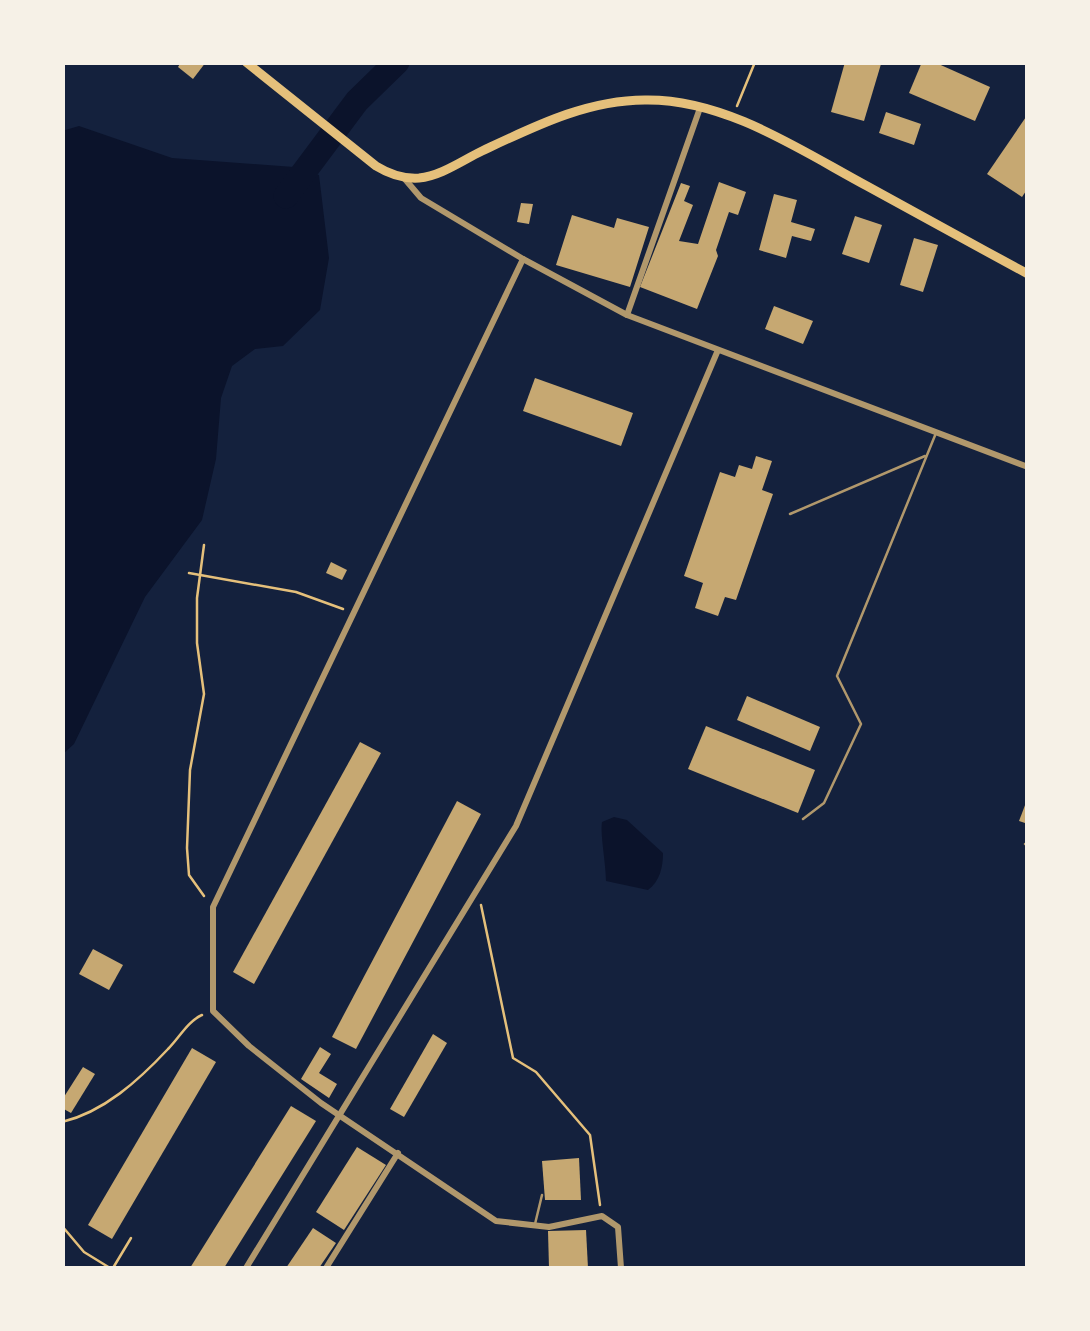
<svg xmlns="http://www.w3.org/2000/svg" width="1090" height="1331" font-family="Arial,sans-serif">
  <style>
    .water { fill: #0b132b }
    .lines { fill: none; stroke-linecap: round; stroke-linejoin: round }
    .river { stroke: #0b132b; stroke-width: 25 }
    .building { fill: #c6a872 }
    .path { stroke: #e5c07b; stroke-width: 2.5 }
    .service { stroke: #b1986c; stroke-width: 2.5 }
    .minor { stroke: #b1986c; stroke-width: 6 }
    .secondary { stroke: #e5c07b; stroke-width: 9 }
  </style>
  <rect width="100%" height="100%" fill="#14213d"/>
  <g class="water">
    <path d="M 79,126 L 172,158 L 294,167 L 319,175 L 329,258 L 320,310 L 283,346 L 255,349 L 232,366 L 221,398 L 216,459 L 202,520 L 145,597 L 74,744 L 63,754 L 62,131 Z"/>
    <path d="M 614,817 L 627,820 L 663,853 C 663,867 660,881 648,890 L 606,881 C 606,864 600,834 602,822 Z"/>
  </g>
  <g class="lines">
    <path class="river" d="M 286,196 L 357,101 L 397,62"/>
  </g>
  <g class="building">
    <path d="M 181,62 L 206,62 L 193,79 L 178,67 Z"/>
    <path d="M 845,62 L 881,64 L 864,121 L 831,112 Z"/>
    <path d="M 922,62 L 934,62 L 990,87 L 975,121 L 909,93 Z"/>
    <path d="M 886,112 L 921,124 L 914,145 L 879,133 Z"/>
    <path d="M 1028,114 L 1028,188 L 1022,197 L 987,174 Z"/>
    <path d="M 719,182 L 746,192 L 738,215 L 729,212 L 716,250 L 718,256 L 697,309 L 640,287 L 681,183 L 690,186 L 684,201 L 693,205 L 679,241 L 698,244 Z"/>
    <path d="M 774,194 L 797,200 L 791,222 L 815,229 L 811,241 L 792,236 L 786,258 L 759,250 Z"/>
    <path d="M 521,203 L 533,204 L 529,224 L 517,222 Z"/>
    <path d="M 572,215 L 614,228 L 617,218 L 649,227 L 630,287 L 556,265 Z"/>
    <path d="M 855,216 L 882,225 L 869,263 L 842,254 Z"/>
    <path d="M 914,238 L 938,245 L 923,292 L 900,285 Z"/>
    <path d="M 774,306 L 813,321 L 803,344 L 765,329 Z"/>
    <path d="M 535,378 L 633,413 L 621,446 L 523,411 Z"/>
    <path d="M 756,456 L 772,461 L 762,490 L 773,494 L 736,600 L 725,597 L 718,616 L 695,608 L 703,583 L 684,576 L 720,472 L 735,477 L 739,465 L 752,469 Z"/>
    <path d="M 331,562 L 347,570 L 342,580 L 326,573 Z"/>
    <path d="M 747,696 L 820,727 L 810,751 L 737,720 Z"/>
    <path d="M 706,726 L 815,770 L 798,813 L 688,769 Z"/>
    <path d="M 360,742 L 381,753 L 254,984 L 233,972 Z"/>
    <path d="M 1027,800 L 1028,800 L 1028,824 L 1019,821 Z"/>
    <path d="M 457,801 L 481,814 L 356,1049 L 332,1037 Z"/>
    <path d="M 93,949 L 123,965 L 109,990 L 79,974 Z"/>
    <path d="M 433,1034 L 447,1043 L 404,1117 L 390,1109 Z"/>
    <path d="M 320,1047 L 331,1054 L 319,1073 L 337,1084 L 329,1098 L 301,1079 Z"/>
    <path d="M 192,1048 L 216,1062 L 112,1239 L 88,1225 Z"/>
    <path d="M 83,1067 L 95,1074 L 71,1113 L 62,1108 L 62,1100 Z"/>
    <path d="M 291,1106 L 316,1121 L 224,1268 L 190,1268 Z"/>
    <path d="M 357,1147 L 386,1165 L 344,1230 L 316,1212 Z"/>
    <path d="M 579,1158 L 581,1200 L 545,1200 L 542,1161 Z"/>
    <path d="M 313,1228 L 336,1243 L 319,1268 L 286,1268 Z"/>
    <path d="M 586,1230 L 588,1268 L 549,1268 L 548,1231 Z"/>
  </g>
  <g class="lines">
    <g class="path">
      <path d="M 737,106 L 755,62"/>
      <path d="M 189,573 L 296,592 L 343,609"/>
      <path d="M 204,896 L 189,875 L 187,848 L 190,770 L 204,694 L 197,643 L 197,598 L 204,545"/>
      <path d="M 481,905 L 513,1058 L 536,1072 L 590,1135 L 600,1205"/>
      <path d="M 62,1122 C 104,1112 139,1080 168,1049 C 179,1038 188,1021 202,1015"/>
      <path d="M 62,1226 L 84,1252 L 110,1268"/>
      <path d="M 113,1268 L 131,1238"/>
    </g>
    <g class="service">
      <path d="M 790,514 L 925,456"/>
      <path d="M 803,819 L 824,803 L 861,724 L 837,676 L 936,433"/>
      <path d="M 1025,844 L 1028,845"/>
      <path d="M 535,1224 L 542,1195"/>
    </g>
    <g class="minor">
      <path d="M 404,178 L 421,198 L 523,259 L 627,315 L 1028,467"/>
      <path d="M 523,259 L 213,907 L 213,1011 L 249,1046 L 321,1103 L 496,1221 L 549,1227 L 602,1216 L 618,1227 L 621,1268"/>
      <path d="M 627,315 L 700,108"/>
      <path d="M 246,1268 L 516,826 L 718,350"/>
      <path d="M 326,1268 L 398,1153"/>
    </g>
    <path class="secondary" d="M 246,62 L 376,166 C 389,174 404,179 419,178 C 441,176 463,160 482,151 C 535,126 589,99 648,100 C 727,100 800,150 867,186 C 920,215 974,245 1028,274"/>
  </g>
  <rect width="1090" height="1331" fill="none" stroke="#f6f1e7" stroke-width="130"/>
</svg>
